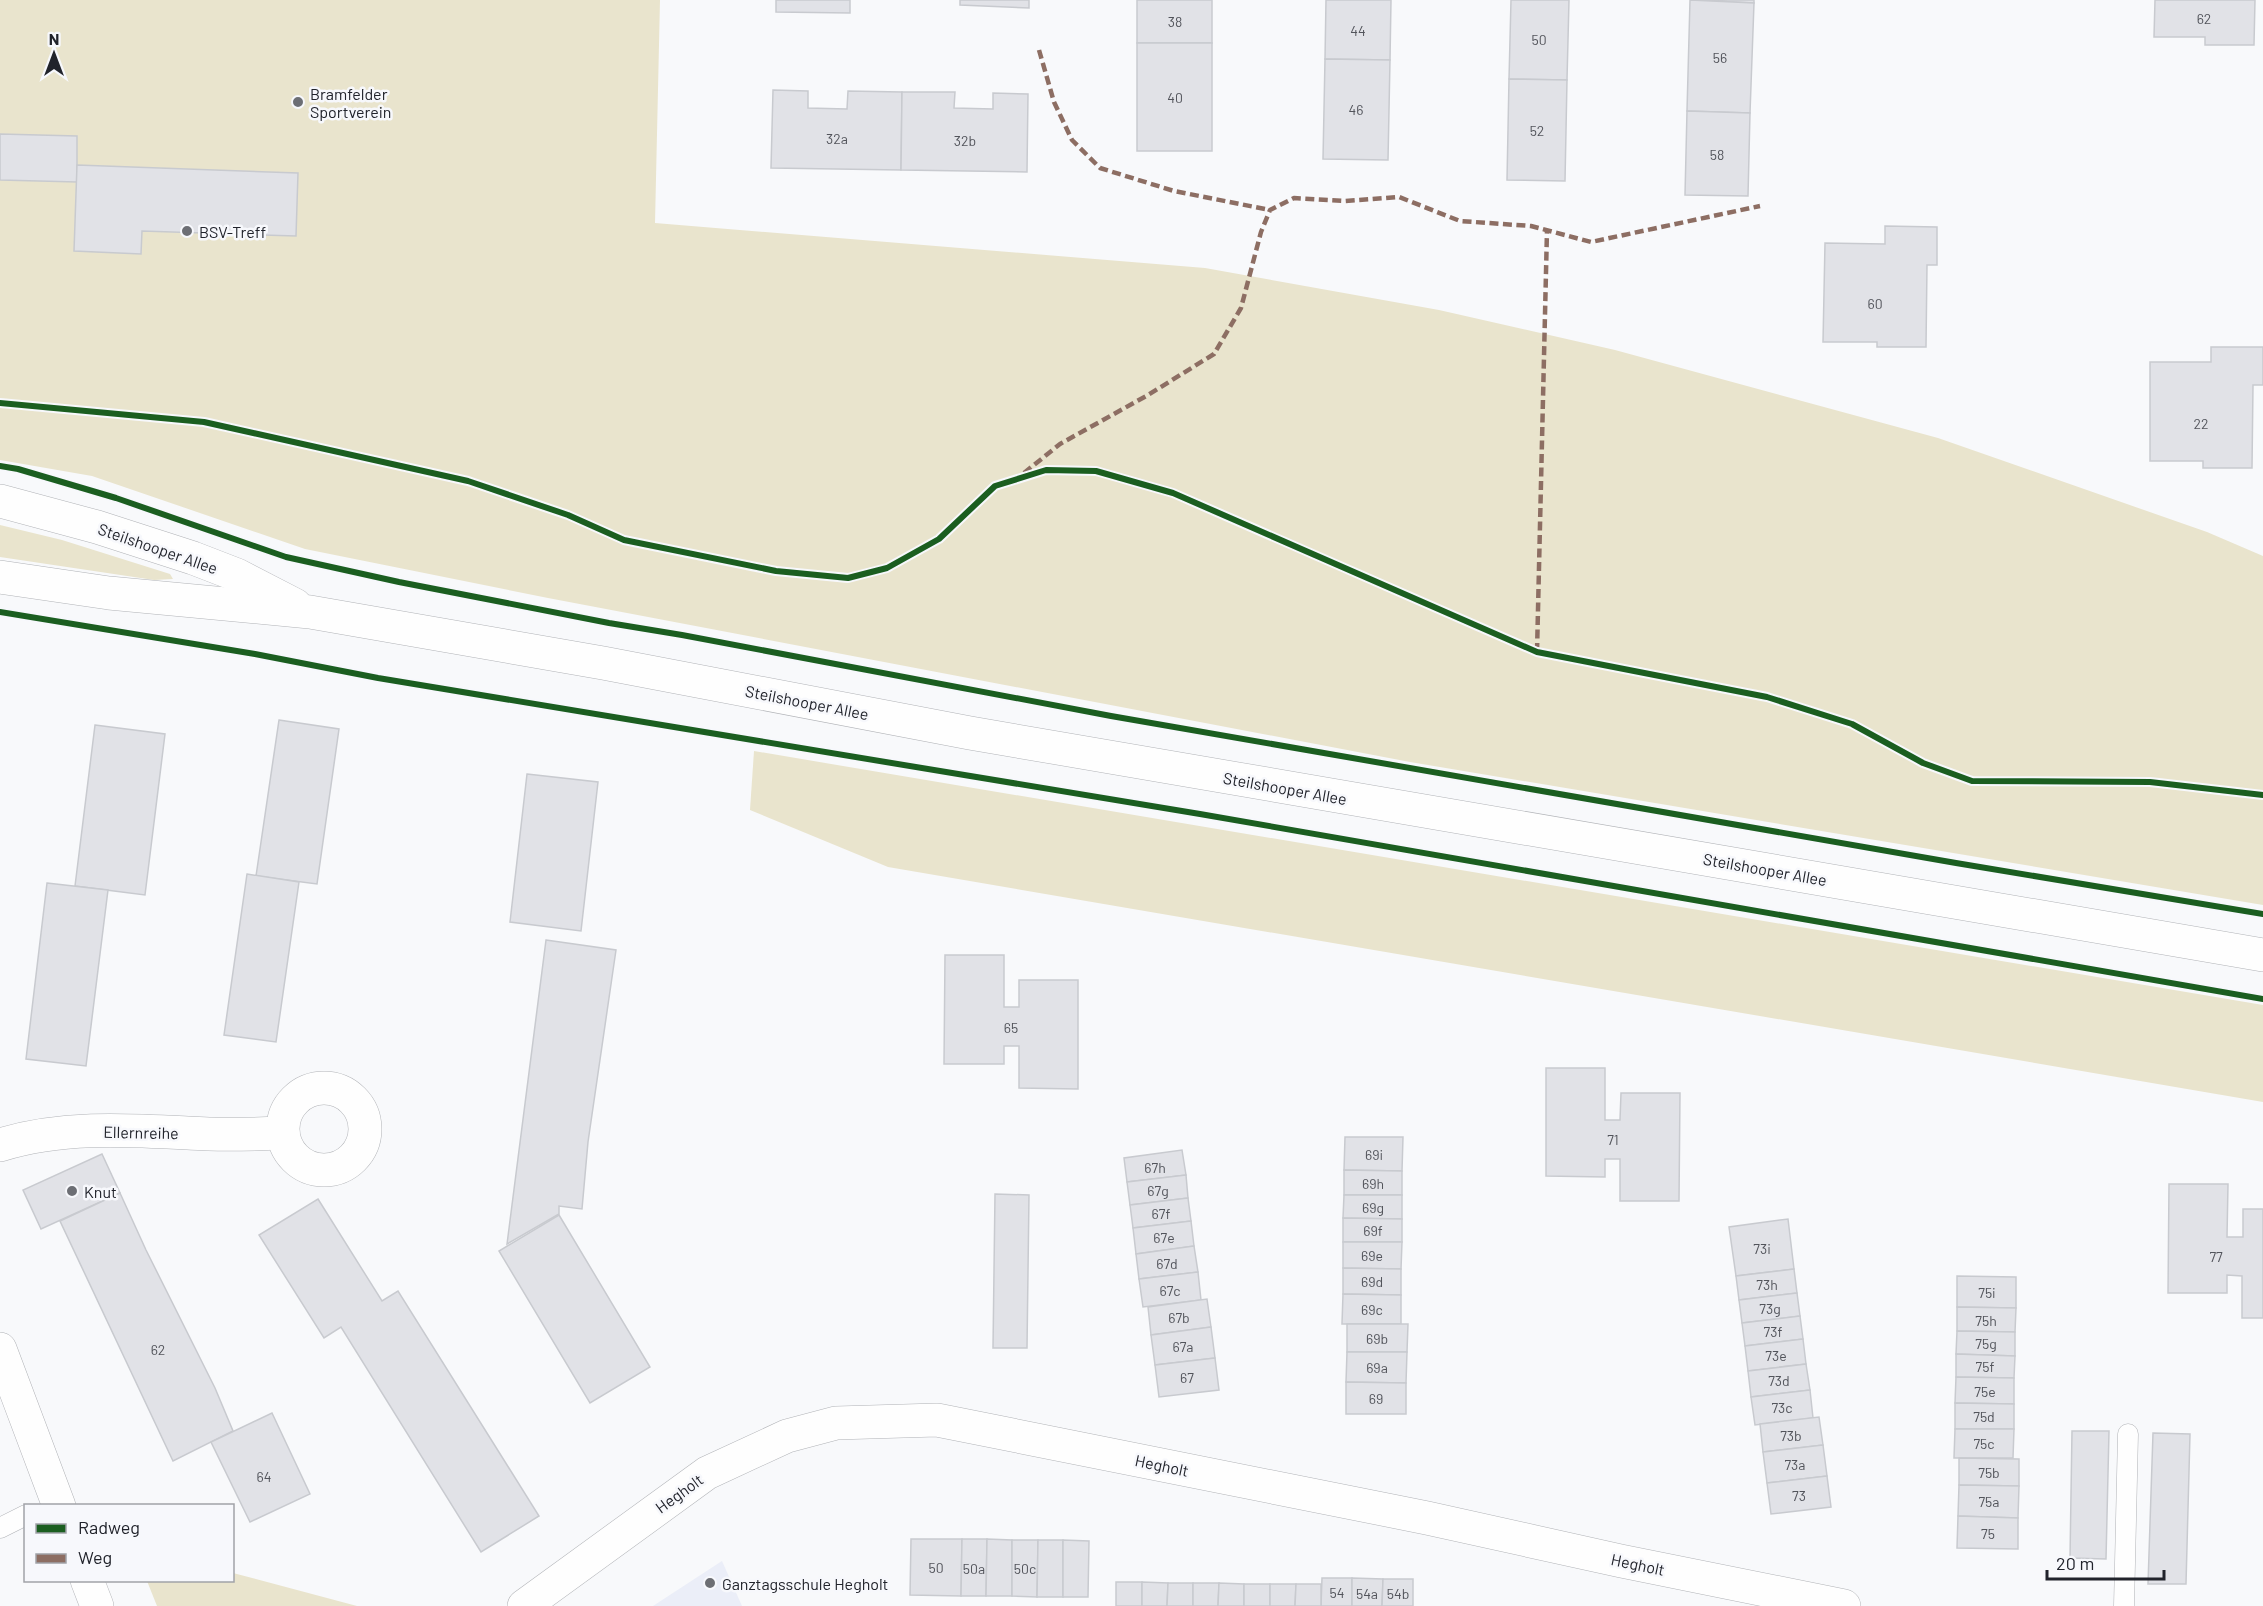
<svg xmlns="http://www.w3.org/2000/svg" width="2263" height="1606" font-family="Barlow,sans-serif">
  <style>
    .built { fill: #ebeef8 }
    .green { fill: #e9e4cd }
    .building { fill: #e1e2e7; stroke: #c8cacf; stroke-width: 1.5 }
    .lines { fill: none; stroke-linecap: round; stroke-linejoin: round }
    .service-casing { stroke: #b1b3b7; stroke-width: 21 }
    .minor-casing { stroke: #b1b3b7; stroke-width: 34 }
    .tertiary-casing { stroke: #b1b3b7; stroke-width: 34 }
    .secondary-casing { stroke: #b1b3b7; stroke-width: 34 }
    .service { stroke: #fefefe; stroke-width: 20 }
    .minor { stroke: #fefefe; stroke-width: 33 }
    .tertiary { stroke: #fefefe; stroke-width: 33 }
    .secondary { stroke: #fefefe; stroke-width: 33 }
    .quiet { stroke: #8d6e63; stroke-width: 4.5; stroke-dasharray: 9 4.5; stroke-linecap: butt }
    .cycleway-casing { stroke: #f7f8fc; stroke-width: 10 }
    .cycleway { stroke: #1b5e20; stroke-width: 6 }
    .poi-dot { fill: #6c6e74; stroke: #f7f8fc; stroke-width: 2 }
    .labels { text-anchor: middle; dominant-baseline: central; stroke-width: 5; stroke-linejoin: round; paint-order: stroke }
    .number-label { font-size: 14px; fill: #52545b }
    .poi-label { font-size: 16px; fill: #21232b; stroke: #f7f8fc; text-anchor: start }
    .street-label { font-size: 16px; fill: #21232b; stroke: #f7f8fc }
  </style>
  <rect width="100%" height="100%" fill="#f8f9fb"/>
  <path class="built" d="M 722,1561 L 742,1606 L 653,1606 Z"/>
  <g class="green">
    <path d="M 0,0 L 660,0 L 655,223 L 1205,268 L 1439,310 L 1615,350 L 1938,438 L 2207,532 L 2263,556 L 2263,905 L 1410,762 L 548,598 L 305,549 L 92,476 L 0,460 Z"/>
    <path d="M 0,525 L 62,540 L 170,574 L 173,579 L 154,580 L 0,557 Z"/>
    <path d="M 754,751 L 2263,1005 L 2263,1102 L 888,867 L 750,810 Z"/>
    <path d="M 233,1573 L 357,1606 L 157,1606 L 147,1581 L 232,1580 Z"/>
  </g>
  <g class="building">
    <path d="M 776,0 L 850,0 L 850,13 L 776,12 Z"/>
    <path d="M 960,0 L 1029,0 L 1029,8 L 960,5 Z"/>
    <rect x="1137" y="0" width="75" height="43"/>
    <path d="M 1326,0 L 1391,0 L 1390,60 L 1325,59 Z"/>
    <path d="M 1511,0 L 1569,0 L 1567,80 L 1509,79 Z"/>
    <path d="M 1690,0 L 1754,0 L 1754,3 Z"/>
    <path d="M 1690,0 L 1754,3 L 1750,113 L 1687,111 Z"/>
    <path d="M 2155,0 L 2255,0 L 2254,45 L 2205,45 L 2205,37 L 2154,37 Z"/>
    <rect x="1137" y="43" width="75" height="108"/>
    <path d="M 1325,59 L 1390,60 L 1388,160 L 1323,159 Z"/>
    <path d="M 1509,79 L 1567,80 L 1565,181 L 1507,180 Z"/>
    <path d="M 773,90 L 808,91 L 808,108 L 847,109 L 848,91 L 902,92 L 901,170 L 771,168 Z"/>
    <path d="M 902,92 L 955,92 L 954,108 L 993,109 L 993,93 L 1028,94 L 1027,172 L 901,170 Z"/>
    <path d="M 1687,111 L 1750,113 L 1748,196 L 1685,195 Z"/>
    <path d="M 0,134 L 77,136 L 77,182 L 0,180 Z"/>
    <path d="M 77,165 L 298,173 L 296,236 L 142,231 L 141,254 L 74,251 Z"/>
    <path d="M 1885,226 L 1937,227 L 1937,265 L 1927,265 L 1926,347 L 1877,347 L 1877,342 L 1823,342 L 1825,243 L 1885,244 Z"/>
    <path d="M 2211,347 L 2263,347 L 2263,385 L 2253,385 L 2252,468 L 2203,468 L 2203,461 L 2150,461 L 2150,362 L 2211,362 Z"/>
    <path d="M 279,720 L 339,729 L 317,884 L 256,876 Z"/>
    <path d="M 95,725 L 165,734 L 145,895 L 75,886 Z"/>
    <path d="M 527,774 L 598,782 L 581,931 L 510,922 Z"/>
    <path d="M 247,874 L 299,882 L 276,1042 L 224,1035 Z"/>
    <path d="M 47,883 L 108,890 L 86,1066 L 26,1059 Z"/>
    <path d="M 546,940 L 616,950 L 588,1142 L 582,1209 L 559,1206 L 559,1214 L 507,1244 Z"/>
    <path d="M 945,955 L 1004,955 L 1004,1007 L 1019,1007 L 1019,980 L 1078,980 L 1078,1089 L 1019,1088 L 1019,1046 L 1004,1046 L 1004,1064 L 944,1064 Z"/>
    <path d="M 1546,1068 L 1605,1068 L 1605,1120 L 1620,1120 L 1621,1093 L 1680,1093 L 1679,1201 L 1620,1201 L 1620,1159 L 1605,1159 L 1605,1177 L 1546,1176 Z"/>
    <path d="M 1345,1137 L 1403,1137 L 1402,1171 L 1344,1170 Z"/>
    <path d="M 1182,1150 L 1186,1175 L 1127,1182 L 1124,1158 Z"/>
    <path d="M 102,1154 L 120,1193 L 41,1229 L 23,1190 Z"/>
    <path d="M 1344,1170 L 1402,1171 L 1402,1195 L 1344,1195 Z"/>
    <path d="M 1186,1175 L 1188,1198 L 1130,1205 L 1127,1182 Z"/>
    <path d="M 2169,1184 L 2228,1184 L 2227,1237 L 2243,1237 L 2243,1209 L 2263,1209 L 2263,1318 L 2242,1318 L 2242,1276 L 2227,1275 L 2227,1293 L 2168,1293 Z"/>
    <path d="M 120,1193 L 146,1250 L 215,1388 L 233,1431 L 173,1461 L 60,1221 Z"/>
    <path d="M 995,1194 L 1029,1195 L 1027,1348 L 993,1348 Z"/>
    <path d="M 1344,1195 L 1402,1195 L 1402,1219 L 1343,1218 Z"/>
    <path d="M 1188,1198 L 1191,1221 L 1133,1228 L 1130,1205 Z"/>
    <path d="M 318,1199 L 382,1301 L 398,1291 L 539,1516 L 481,1552 L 341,1327 L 324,1338 L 259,1235 Z"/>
    <path d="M 559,1215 L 650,1367 L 590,1403 L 499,1251 Z"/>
    <path d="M 1343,1218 L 1402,1219 L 1402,1242 L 1343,1242 Z"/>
    <path d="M 1788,1219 L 1794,1269 L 1736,1276 L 1729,1227 Z"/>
    <path d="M 1191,1221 L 1194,1246 L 1136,1254 L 1133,1228 Z"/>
    <path d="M 1343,1242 L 1402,1242 L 1401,1269 L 1343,1268 Z"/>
    <path d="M 1194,1246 L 1198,1272 L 1139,1279 L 1136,1254 Z"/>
    <path d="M 1343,1268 L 1401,1269 L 1401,1295 L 1343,1294 Z"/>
    <path d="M 1794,1269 L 1797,1293 L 1739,1300 L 1736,1276 Z"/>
    <path d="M 1198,1272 L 1201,1300 L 1143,1307 L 1139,1279 Z"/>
    <path d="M 1957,1276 L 2016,1277 L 2016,1308 L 1957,1307 Z"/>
    <path d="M 1797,1293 L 1800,1316 L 1742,1323 L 1739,1300 Z"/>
    <path d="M 1343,1294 L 1401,1295 L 1401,1324 L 1342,1324 Z"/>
    <path d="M 1207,1299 L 1211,1327 L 1151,1335 L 1148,1307 Z"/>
    <path d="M 1957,1307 L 2016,1308 L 2015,1332 L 1957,1331 Z"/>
    <path d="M 1800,1316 L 1803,1339 L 1745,1346 L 1742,1323 Z"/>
    <path d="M 1347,1324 L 1408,1324 L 1407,1352 L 1347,1352 Z"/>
    <path d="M 1211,1327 L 1215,1358 L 1155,1365 L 1151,1335 Z"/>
    <path d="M 1957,1331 L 2015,1332 L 2015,1356 L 1956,1354 Z"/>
    <path d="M 1803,1339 L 1806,1364 L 1748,1371 L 1745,1346 Z"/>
    <path d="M 1347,1352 L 1407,1352 L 1406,1383 L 1346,1382 Z"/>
    <path d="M 1956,1354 L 2015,1356 L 2014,1378 L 1956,1377 Z"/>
    <path d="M 1215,1358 L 1219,1390 L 1159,1397 L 1155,1365 Z"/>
    <path d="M 1806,1364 L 1810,1390 L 1751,1397 L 1748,1371 Z"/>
    <path d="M 1956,1377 L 2014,1378 L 2014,1404 L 1955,1403 Z"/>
    <path d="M 1346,1382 L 1406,1383 L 1406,1414 L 1346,1414 Z"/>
    <path d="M 1810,1390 L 1813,1418 L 1755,1425 L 1751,1397 Z"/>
    <path d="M 1955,1403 L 2014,1404 L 2014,1429 L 1955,1429 Z"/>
    <path d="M 272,1413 L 310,1494 L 250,1522 L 211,1442 Z"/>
    <path d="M 1819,1417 L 1823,1445 L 1763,1452 L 1760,1424 Z"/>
    <path d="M 1955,1429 L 2014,1429 L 2013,1458 L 1954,1458 Z"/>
    <path d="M 2072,1431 L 2109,1431 L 2106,1559 L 2070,1558 Z"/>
    <path d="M 2153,1433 L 2190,1434 L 2186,1584 L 2148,1584 Z"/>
    <path d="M 1823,1445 L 1827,1476 L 1767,1483 L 1763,1452 Z"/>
    <path d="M 1959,1458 L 2019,1459 L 2019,1486 L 1959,1485 Z"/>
    <path d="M 1827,1476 L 1831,1507 L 1771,1514 L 1767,1483 Z"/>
    <path d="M 1959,1485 L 2019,1486 L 2018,1518 L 1958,1516 Z"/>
    <path d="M 1958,1516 L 2018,1518 L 2018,1549 L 1957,1548 Z"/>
    <path d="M 911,1539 L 962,1539 L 961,1596 L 910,1595 Z"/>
    <path d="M 962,1539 L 987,1539 L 986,1596 L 961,1596 Z"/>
    <path d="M 987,1539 L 1012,1540 L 1012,1596 L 986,1596 Z"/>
    <path d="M 1012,1540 L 1038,1540 L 1037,1597 L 1012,1596 Z"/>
    <path d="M 1038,1540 L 1063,1540 L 1063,1597 L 1037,1597 Z"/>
    <path d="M 1063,1540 L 1089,1541 L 1088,1597 L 1063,1597 Z"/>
    <path d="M 1322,1578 L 1352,1578 L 1352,1606 L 1321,1606 Z"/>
    <path d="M 1352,1578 L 1383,1579 L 1382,1606 L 1352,1606 Z"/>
    <path d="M 1383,1579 L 1413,1579 L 1413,1606 L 1382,1606 Z"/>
    <rect x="1116" y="1582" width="26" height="24"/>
    <path d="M 1142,1582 L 1168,1583 L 1167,1606 L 1142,1606 Z"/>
    <path d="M 1168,1583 L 1193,1583 L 1193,1606 L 1167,1606 Z"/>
    <path d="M 1193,1583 L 1219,1583 L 1218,1606 L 1193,1606 Z"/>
    <path d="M 1219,1583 L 1244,1584 L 1244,1606 L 1218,1606 Z"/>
    <rect x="1244" y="1584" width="26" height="22"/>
    <path d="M 1270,1584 L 1296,1584 L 1295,1606 L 1270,1606 Z"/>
    <path d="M 1296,1584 L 1321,1584 L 1321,1606 L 1295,1606 Z"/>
  </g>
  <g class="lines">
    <defs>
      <g id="service">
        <path d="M 0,1528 L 26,1515"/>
        <path d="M 2124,1606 L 2128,1434"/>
      </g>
      <g id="minor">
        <circle cx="324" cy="1129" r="41"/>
        <path d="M 0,1145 C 68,1124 140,1131 209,1134 C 234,1135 258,1134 283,1133"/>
        <path d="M 524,1606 L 707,1473 L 787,1436 L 836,1423 L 937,1420 L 1427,1518 L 1621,1561 L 1844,1606"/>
      </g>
      <g id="tertiary">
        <path d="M 0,1349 L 59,1506"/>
        <path d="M 87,1580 L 97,1606"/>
      </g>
      <g id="secondary">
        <path d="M 0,501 L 97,527 L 193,558 L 237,575 L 295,605"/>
        <path d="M 0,577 L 109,593 L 310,612 L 603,663 L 970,733 L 2263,955"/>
      </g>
    </defs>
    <use href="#service" class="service-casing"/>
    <use href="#minor" class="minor-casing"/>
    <use href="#tertiary" class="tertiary-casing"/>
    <use href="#secondary" class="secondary-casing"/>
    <use href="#service" class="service"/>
    <use href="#minor" class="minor"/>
    <use href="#tertiary" class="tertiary"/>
    <use href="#secondary" class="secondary"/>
    <g class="quiet">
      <path d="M 1039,50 L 1054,102 L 1072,140 L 1100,168 L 1174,191 L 1270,210"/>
      <path d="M 1024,473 L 1060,444 L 1148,395 L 1214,354 L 1241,308 L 1261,232 L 1270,210 L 1294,198 L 1345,201 L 1399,197 L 1460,221 L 1531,226 L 1591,242 L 1760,206"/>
      <path d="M 1537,652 L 1547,230"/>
    </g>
    <defs>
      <g id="cycleway">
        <path d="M 0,403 L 204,422 L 468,481 L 568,515 L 624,540 L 776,571 L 848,578 L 887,568 L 939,539 L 995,486 L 1046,470 L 1096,471 L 1173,493 L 1537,652 L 1767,697 L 1852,724 L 1923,763 L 1972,781 L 2150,782 L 2263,795"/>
        <path d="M 0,466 L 18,469 L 116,498 L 286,557 L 399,582 L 609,623 L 682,635 L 1111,716 L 1956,863 L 2263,914"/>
        <path d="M 0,612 L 255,654 L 378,678 L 1200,814 L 2263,999"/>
      </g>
    </defs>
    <use href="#cycleway" class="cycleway-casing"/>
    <use href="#cycleway" class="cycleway"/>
  </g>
  <g class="poi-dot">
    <circle cx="298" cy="102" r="6"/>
    <circle cx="187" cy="231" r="6"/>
    <circle cx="72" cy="1191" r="6"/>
    <circle cx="710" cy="1583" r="6"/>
  </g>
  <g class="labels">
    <g class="number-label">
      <text x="2204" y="18">62</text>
      <text x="1175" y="21">38</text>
      <text x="1358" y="30">44</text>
      <text x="1539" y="39">50</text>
      <text x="1720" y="57">56</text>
      <text x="1175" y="97">40</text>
      <text x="1356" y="109">46</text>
      <text x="1537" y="130">52</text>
      <text x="837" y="138">32a</text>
      <text x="965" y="140">32b</text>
      <text x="1717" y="154">58</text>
      <text x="1875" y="303">60</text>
      <text x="2201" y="423">22</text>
      <text x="1011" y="1027">65</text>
      <text x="1613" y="1139">71</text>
      <text x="1374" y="1154">69i</text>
      <text x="1155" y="1167">67h</text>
      <text x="1373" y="1183">69h</text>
      <text x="1158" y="1190">67g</text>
      <text x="1373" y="1207">69g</text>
      <text x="1161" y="1213">67f</text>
      <text x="1373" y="1230">69f</text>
      <text x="1164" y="1237">67e</text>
      <text x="1762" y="1248">73i</text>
      <text x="1372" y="1255">69e</text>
      <text x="2216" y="1256">77</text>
      <text x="1167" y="1263">67d</text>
      <text x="1372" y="1281">69d</text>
      <text x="1767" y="1284">73h</text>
      <text x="1170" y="1290">67c</text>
      <text x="1987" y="1292">75i</text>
      <text x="1770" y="1308">73g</text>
      <text x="1372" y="1309">69c</text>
      <text x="1179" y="1317">67b</text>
      <text x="1986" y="1320">75h</text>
      <text x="1773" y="1331">73f</text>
      <text x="1377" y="1338">69b</text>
      <text x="1986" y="1343">75g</text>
      <text x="1183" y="1346">67a</text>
      <text x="158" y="1349">62</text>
      <text x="1776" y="1355">73e</text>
      <text x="1985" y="1366">75f</text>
      <text x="1377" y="1367">69a</text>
      <text x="1187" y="1377">67</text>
      <text x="1779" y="1380">73d</text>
      <text x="1985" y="1391">75e</text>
      <text x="1376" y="1398">69</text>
      <text x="1782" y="1407">73c</text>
      <text x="1984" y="1416">75d</text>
      <text x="1791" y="1435">73b</text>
      <text x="1984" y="1443">75c</text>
      <text x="1795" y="1464">73a</text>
      <text x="1989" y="1472">75b</text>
      <text x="264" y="1476">64</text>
      <text x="1799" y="1495">73</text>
      <text x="1989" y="1501">75a</text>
      <text x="1988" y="1533">75</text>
      <text x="936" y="1567">50</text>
      <text x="974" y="1568">50a</text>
      <text x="1025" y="1568">50c</text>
      <text x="1337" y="1592">54</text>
      <text x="1367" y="1593">54a</text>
      <text x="1398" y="1593">54b</text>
    </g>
    <g class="poi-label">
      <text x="310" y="93">Bramfelder<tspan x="310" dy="18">Sportverein</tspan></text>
      <text x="199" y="231">BSV-Treff</text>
      <text x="84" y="1191">Knut</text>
      <text x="722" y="1583">Ganztagsschule Hegholt</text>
    </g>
    <g class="street-label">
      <text transform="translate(158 548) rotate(19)">Steilshooper Allee</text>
      <text transform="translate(807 702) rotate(11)">Steilshooper Allee</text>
      <text transform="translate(1285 788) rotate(10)">Steilshooper Allee</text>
      <text transform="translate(1765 869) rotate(10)">Steilshooper Allee</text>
      <text transform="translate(141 1132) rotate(1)">Ellernreihe</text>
      <text transform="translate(1162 1465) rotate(12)">Hegholt</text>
      <text transform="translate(679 1493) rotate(-36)">Hegholt</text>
      <text transform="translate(1638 1564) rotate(12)">Hegholt</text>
    </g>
  </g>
  <rect x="24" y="1504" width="210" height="78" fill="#f7f8fc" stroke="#a1a3a8" stroke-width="1.5"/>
  <rect x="36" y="1524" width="30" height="9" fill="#1b5e20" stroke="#a1a3a8" stroke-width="1.5"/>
  <text x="78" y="1534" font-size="18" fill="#21232b">Radweg</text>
  <rect x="36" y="1554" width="30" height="9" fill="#8d6e63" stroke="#a1a3a8" stroke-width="1.5"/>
  <text x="78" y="1564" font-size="18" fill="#21232b">Weg</text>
  <g transform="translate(54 54)" stroke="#f7f8fc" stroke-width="4.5" paint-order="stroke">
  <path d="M0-4.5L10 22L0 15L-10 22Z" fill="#21232b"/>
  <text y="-9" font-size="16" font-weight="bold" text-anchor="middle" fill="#21232b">N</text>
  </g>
  <path d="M2047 1570v9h117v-9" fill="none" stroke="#21232b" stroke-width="3"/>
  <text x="2056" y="1570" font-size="18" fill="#21232b" stroke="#f7f8fc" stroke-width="4.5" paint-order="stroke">20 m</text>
</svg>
